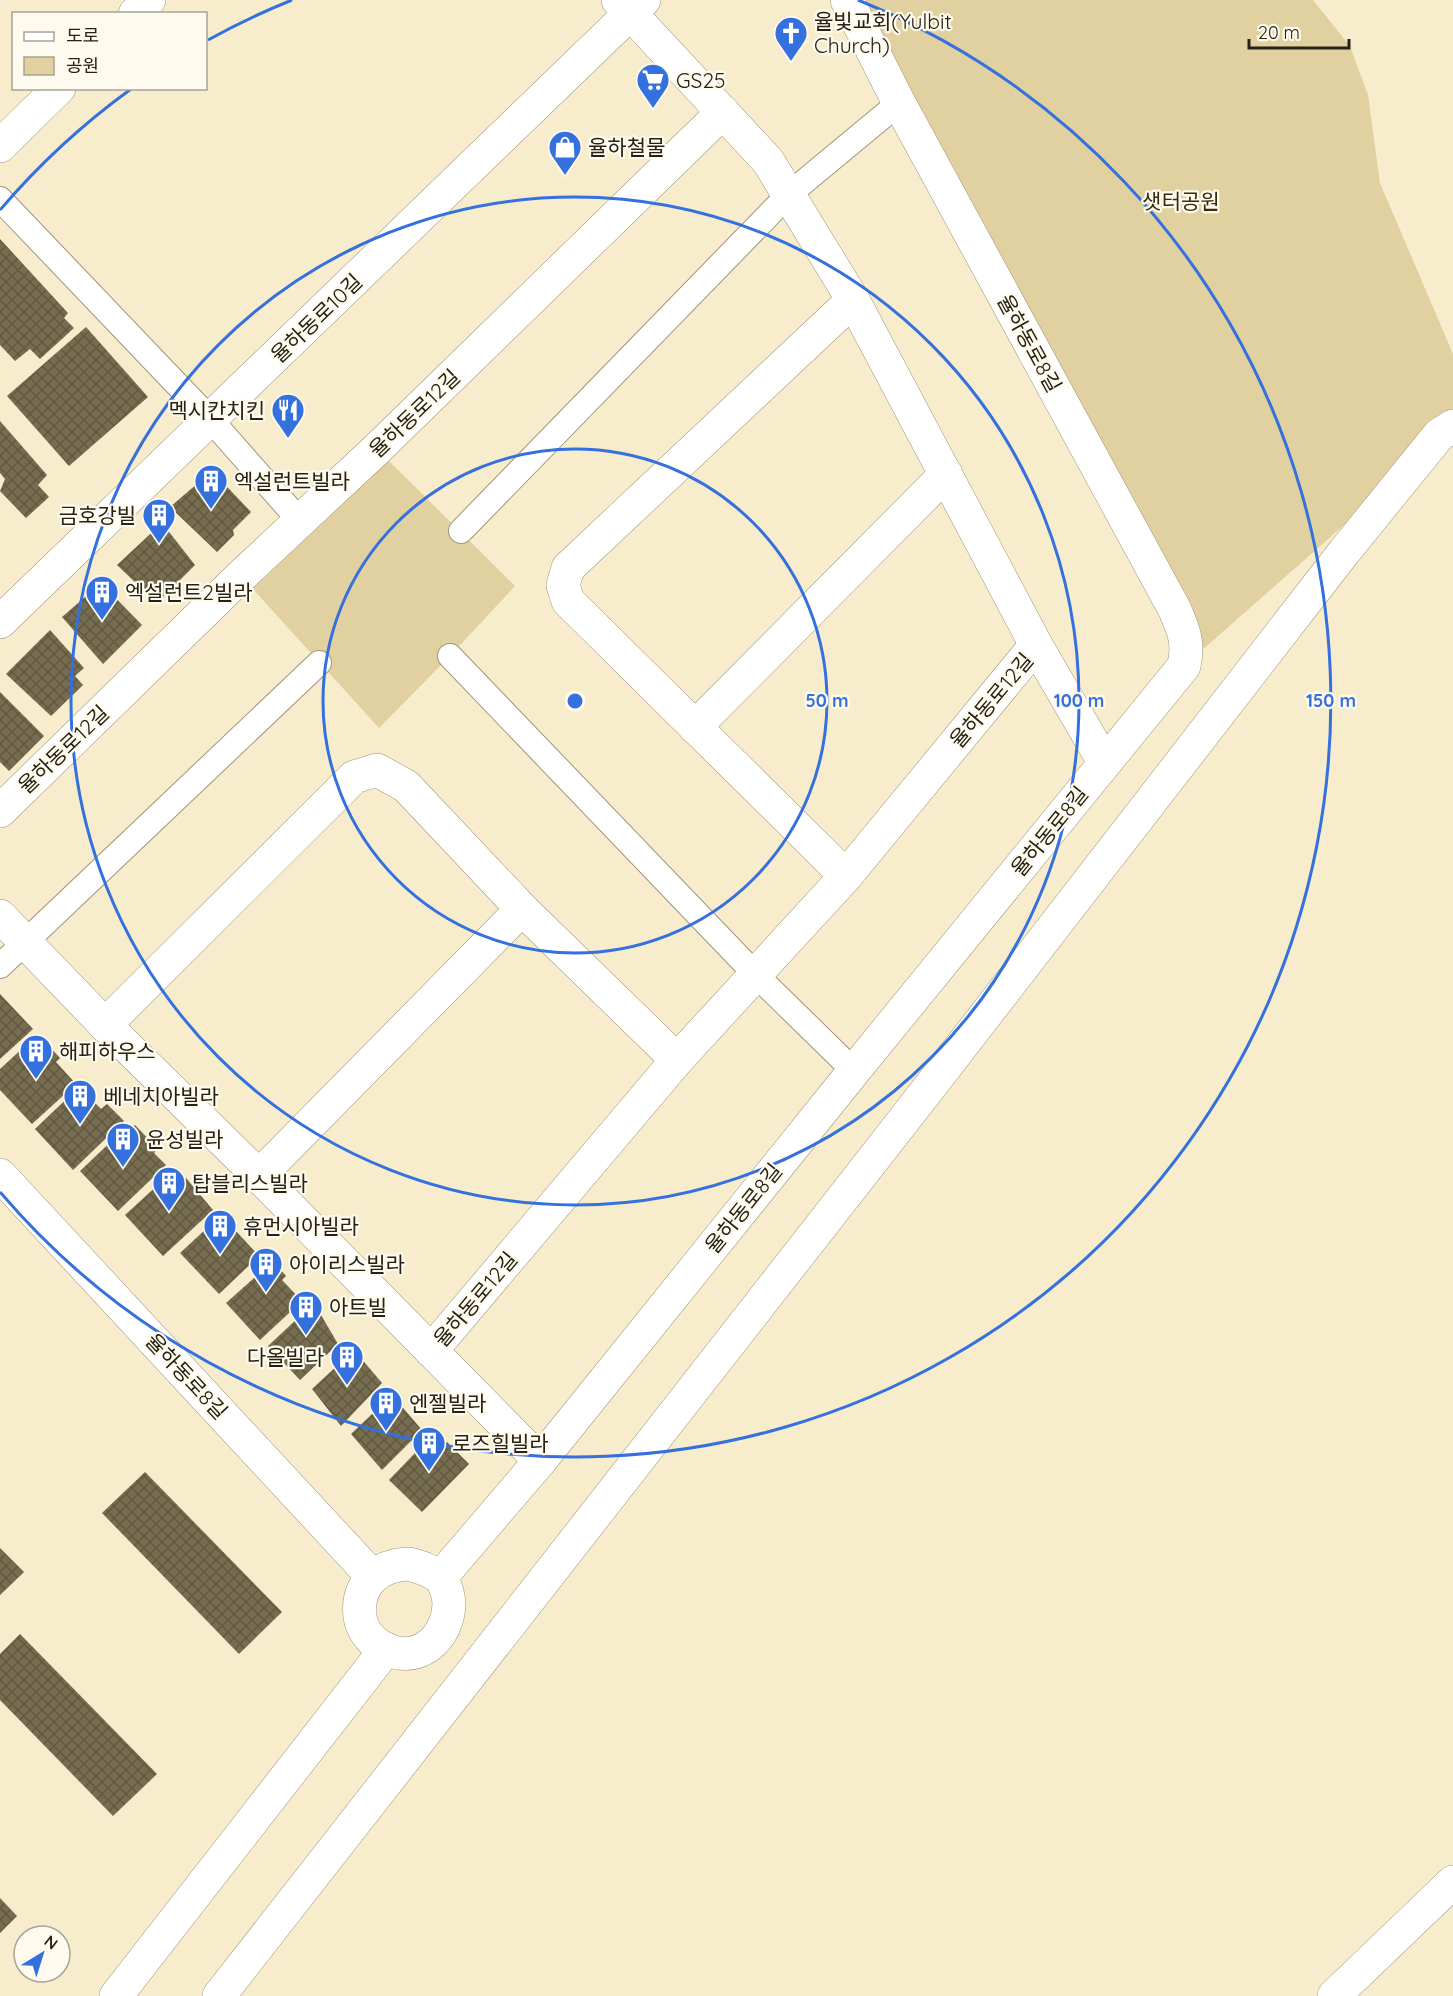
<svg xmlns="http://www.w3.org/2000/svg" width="1453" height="1996" font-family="Quicksand,'Noto Sans KR',sans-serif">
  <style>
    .green { fill: #e2d1a0 }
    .building { fill: url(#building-cross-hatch) }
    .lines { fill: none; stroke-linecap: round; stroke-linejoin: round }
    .pedestrian-casing { stroke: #a09678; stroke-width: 26 }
    .minor-casing { stroke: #a09678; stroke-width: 34 }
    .pedestrian { stroke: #fff; stroke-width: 24 }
    .minor { stroke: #fff; stroke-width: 33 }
    .ring { fill: none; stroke: #3470de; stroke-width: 3 }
    .labels { text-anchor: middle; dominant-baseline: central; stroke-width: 4.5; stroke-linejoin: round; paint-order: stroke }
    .poi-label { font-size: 21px; fill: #252115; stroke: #fefaed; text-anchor: start }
    .park-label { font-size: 21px; fill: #352b0b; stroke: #fefaed }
    .street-label { font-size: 21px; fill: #252115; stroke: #fefaed }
    .centre { fill: #3470de; stroke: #fefaed; stroke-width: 3 }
    .ring-label { font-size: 18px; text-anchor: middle; font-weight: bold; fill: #3470de; stroke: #fefaed; stroke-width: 4.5; stroke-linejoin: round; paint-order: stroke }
  </style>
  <defs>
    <pattern id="building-cross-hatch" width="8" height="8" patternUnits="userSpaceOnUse" patternTransform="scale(1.5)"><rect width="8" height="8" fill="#766d50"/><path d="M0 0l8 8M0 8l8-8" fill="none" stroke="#615941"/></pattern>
  </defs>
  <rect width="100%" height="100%" fill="#f7eccc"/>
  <g class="green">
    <path d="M 847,0 L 1313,0 L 1350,46 L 1368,95 L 1380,183 L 1453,354 L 1453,429 L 1184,666 L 1188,649 Z"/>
    <path d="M 377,449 L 515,586 L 450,656 L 379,728 L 241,576 Z"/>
  </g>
  <g class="building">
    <path d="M 0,239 L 68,313 L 64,318 L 74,328 L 40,359 L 30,349 L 15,361 L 0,345 Z"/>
    <path d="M 86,327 L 148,397 L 69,466 L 7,396 Z"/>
    <path d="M 0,421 L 47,475 L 38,485 L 49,497 L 26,518 L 0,491 L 5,479 L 0,473 Z"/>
    <path d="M 212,471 L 251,512 L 233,530 L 234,535 L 217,552 L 170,507 Z"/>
    <path d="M 162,523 L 195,565 L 157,603 L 117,565 Z"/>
    <path d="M 101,583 L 142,625 L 103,664 L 62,617 Z"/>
    <path d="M 50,630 L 84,668 L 75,676 L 83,685 L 51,716 L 6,674 Z"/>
    <path d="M 0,692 L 44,736 L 9,771 L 0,762 Z"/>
    <path d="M 0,994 L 33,1029 L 0,1059 Z"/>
    <path d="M 38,1034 L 60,1058 L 56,1062 L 76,1084 L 32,1124 L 0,1090 L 0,1069 Z"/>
    <path d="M 79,1087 L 101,1109 L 107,1104 L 124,1121 L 73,1170 L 35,1129 Z"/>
    <path d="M 135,1125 L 158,1149 L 154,1153 L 166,1165 L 118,1211 L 80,1171 L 120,1133 L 123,1136 Z"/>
    <path d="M 172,1172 L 180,1179 L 186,1178 L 213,1210 L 163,1256 L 125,1215 Z"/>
    <path d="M 221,1215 L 259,1256 L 219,1294 L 180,1253 Z"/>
    <path d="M 273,1261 L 286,1276 L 282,1280 L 302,1301 L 260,1340 L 226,1303 Z"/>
    <path d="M 314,1303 L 338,1344 L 300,1380 L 268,1346 Z"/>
    <path d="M 354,1350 L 382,1383 L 341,1426 L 312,1389 Z"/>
    <path d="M 392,1395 L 422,1430 L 382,1470 L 351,1434 Z"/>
    <path d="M 447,1442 L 469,1464 L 422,1512 L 389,1480 L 415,1453 L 426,1463 Z"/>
    <path d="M 145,1472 L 282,1612 L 239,1654 L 102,1513 Z"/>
    <path d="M 0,1548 L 24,1572 L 0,1595 Z"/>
    <path d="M 20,1634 L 157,1774 L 113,1816 L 0,1700 L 0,1654 Z"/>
    <path d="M 0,1898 L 17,1916 L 0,1933 Z"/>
  </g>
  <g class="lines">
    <defs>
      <g id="pedestrian">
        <path d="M 0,199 L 211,420 L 300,521"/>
        <path d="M 461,531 L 788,195 L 899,103"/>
        <path d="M 450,656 L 756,975 L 854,1071"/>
        <path d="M 0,966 L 319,663"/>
      </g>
      <g id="minor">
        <path d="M 618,0 L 768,161 L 853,300 L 1036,645 L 1104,762"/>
        <path d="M 135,14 L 149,0"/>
        <path d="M 0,146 L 59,88"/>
        <path d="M 0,622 L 644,0"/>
        <path d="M 695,727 L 946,474"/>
        <path d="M 0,811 L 241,576 L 377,449 L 723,112"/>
        <path d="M 846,876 L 568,601 L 563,585 L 568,568 L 853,300"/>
        <path d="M 0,916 L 105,1025 L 259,1176 L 540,1461"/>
        <path d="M 105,1025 L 354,777 L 377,770 L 406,786 L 522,909 L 677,1060"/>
        <path d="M 0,1175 L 373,1577"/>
        <path d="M 259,1176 L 522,909"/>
        <path d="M 431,1351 L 677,1060 L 846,876 L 1036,645"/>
        <path d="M 409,1564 C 419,1567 431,1570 439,1577 C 445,1583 448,1593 449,1602 C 449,1639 416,1668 380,1646 C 370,1640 362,1629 360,1617 C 356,1584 378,1565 409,1564 Z"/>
        <path d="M 440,1578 L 540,1461 L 854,1071 L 1184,666 C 1189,643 1184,631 1175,610 L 899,103 L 847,0"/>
        <path d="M 116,1996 L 386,1649"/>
        <path d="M 219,1996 L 932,1084 L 1344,552 L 1439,435 L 1453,426"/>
        <path d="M 1334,1996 L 1453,1882"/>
      </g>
    </defs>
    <use href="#pedestrian" class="pedestrian-casing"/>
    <use href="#minor" class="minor-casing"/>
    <use href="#pedestrian" class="pedestrian"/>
    <use href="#minor" class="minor"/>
  </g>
  <g class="ring">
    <circle cx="575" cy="701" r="252"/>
    <circle cx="575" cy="701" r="504"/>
    <path d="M0 210A756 756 0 0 1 131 89M208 40A756 756 0 0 1 292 0M858 0A756 756 0 1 1 0 1192"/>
  </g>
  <defs>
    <symbol id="church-pin" viewBox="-11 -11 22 30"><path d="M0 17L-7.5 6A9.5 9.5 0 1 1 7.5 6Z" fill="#3470de" stroke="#fefaed"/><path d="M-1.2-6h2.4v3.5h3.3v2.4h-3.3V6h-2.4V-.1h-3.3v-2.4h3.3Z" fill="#fff"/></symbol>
    <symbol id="supermarket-pin" viewBox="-11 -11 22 30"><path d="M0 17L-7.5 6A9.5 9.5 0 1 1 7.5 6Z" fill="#3470de" stroke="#fefaed"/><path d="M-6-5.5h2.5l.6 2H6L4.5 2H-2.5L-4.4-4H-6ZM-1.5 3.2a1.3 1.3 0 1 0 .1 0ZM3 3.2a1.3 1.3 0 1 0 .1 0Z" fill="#fff"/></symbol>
    <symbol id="shop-pin" viewBox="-11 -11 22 30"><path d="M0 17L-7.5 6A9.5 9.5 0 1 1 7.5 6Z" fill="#3470de" stroke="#fefaed"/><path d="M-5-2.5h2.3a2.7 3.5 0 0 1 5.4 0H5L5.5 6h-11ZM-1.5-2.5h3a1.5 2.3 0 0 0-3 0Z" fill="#fff"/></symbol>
    <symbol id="restaurant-pin" viewBox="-11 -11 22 30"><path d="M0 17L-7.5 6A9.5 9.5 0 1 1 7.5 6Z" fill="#3470de" stroke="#fefaed"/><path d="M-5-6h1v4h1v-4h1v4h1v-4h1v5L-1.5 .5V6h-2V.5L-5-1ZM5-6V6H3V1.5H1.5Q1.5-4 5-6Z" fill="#fff"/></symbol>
    <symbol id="building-pin" viewBox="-11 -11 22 30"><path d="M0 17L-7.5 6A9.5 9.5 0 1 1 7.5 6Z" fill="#3470de" stroke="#fefaed"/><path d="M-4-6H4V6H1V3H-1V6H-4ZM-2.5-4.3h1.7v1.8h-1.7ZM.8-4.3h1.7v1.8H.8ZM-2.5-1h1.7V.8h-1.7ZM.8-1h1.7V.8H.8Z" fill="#fff"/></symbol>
  </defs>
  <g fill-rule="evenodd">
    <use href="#church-pin" x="772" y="14" width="38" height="52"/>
    <use href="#supermarket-pin" x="634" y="61" width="38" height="52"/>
    <use href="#shop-pin" x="546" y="128" width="38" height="52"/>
    <use href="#restaurant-pin" x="269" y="391" width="38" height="52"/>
    <use href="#building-pin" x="192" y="462" width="38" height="52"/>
    <use href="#building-pin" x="140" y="496" width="38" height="52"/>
    <use href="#building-pin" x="83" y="573" width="38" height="52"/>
    <use href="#building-pin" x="17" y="1032" width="38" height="52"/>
    <use href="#building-pin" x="61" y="1077" width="38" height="52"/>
    <use href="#building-pin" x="104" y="1120" width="38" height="52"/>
    <use href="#building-pin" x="150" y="1164" width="38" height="52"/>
    <use href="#building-pin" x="201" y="1207" width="38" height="52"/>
    <use href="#building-pin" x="247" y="1245" width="38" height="52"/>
    <use href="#building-pin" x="287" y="1288" width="38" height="52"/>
    <use href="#building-pin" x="328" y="1338" width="38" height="52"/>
    <use href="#building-pin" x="367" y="1384" width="38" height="52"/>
    <use href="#building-pin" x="410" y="1424" width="38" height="52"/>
  </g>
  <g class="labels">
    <g class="poi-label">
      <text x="814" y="21">율빛교회(Yulbit<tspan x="814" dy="24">Church)</tspan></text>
      <text x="676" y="80">GS25</text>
      <text x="588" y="147">율하철물</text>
      <text x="265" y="410" text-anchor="end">멕시칸치킨</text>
      <text x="234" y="481">엑설런트빌라</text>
      <text x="136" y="515" text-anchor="end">금호강빌</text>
      <text x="125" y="592">엑설런트2빌라</text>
      <text x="59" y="1051">해피하우스</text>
      <text x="103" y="1096">베네치아빌라</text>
      <text x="146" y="1139">윤성빌라</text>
      <text x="192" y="1183">탑블리스빌라</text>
      <text x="243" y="1226">휴먼시아빌라</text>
      <text x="289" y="1264">아이리스빌라</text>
      <text x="329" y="1307">아트빌</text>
      <text x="324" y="1357" text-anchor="end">다올빌라</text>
      <text x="409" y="1403">엔젤빌라</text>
      <text x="452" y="1443">로즈힐빌라</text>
    </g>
    <g class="park-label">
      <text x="1181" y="201">샛터공원</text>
    </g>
    <g class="street-label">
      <text transform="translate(316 318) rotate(-44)">율하동로10길</text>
      <text transform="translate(1030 343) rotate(61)">율하동로8길</text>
      <text transform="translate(414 413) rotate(-44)">율하동로12길</text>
      <text transform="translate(991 700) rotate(-50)">율하동로12길</text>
      <text transform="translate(63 749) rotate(-44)">율하동로12길</text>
      <text transform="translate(1049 831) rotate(-51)">율하동로8길</text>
      <text transform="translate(743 1208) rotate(-51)">율하동로8길</text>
      <text transform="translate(475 1299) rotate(-50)">율하동로12길</text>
      <text transform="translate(187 1376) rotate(47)">율하동로8길</text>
    </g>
  </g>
  <circle cx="575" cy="701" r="9" class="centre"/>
  <g class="ring-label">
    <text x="827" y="707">50 m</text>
    <text x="1079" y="707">100 m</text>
    <text x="1331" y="707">150 m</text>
  </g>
  <rect x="12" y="12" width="195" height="78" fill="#fefaed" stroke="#a7a397" stroke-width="1.5"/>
  <rect x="24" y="32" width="30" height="9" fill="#ffffff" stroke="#a7a397" stroke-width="1.5"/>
  <text x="66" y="42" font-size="18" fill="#252115">도로</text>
  <rect x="24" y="57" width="30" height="18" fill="#e2d1a0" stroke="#a7a397" stroke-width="1.5"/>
  <text x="66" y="72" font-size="18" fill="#252115">공원</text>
  <g transform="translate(42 1954) rotate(38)"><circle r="28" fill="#fefaed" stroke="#a7a397" stroke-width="1.5"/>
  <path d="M0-4.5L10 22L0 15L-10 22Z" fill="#3470de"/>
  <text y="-9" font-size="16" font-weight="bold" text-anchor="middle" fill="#252115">N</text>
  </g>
  <path d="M1249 39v9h100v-9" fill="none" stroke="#252115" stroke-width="3"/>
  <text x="1258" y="39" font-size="18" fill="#252115" stroke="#fefaed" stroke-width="4.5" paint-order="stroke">20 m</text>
</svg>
